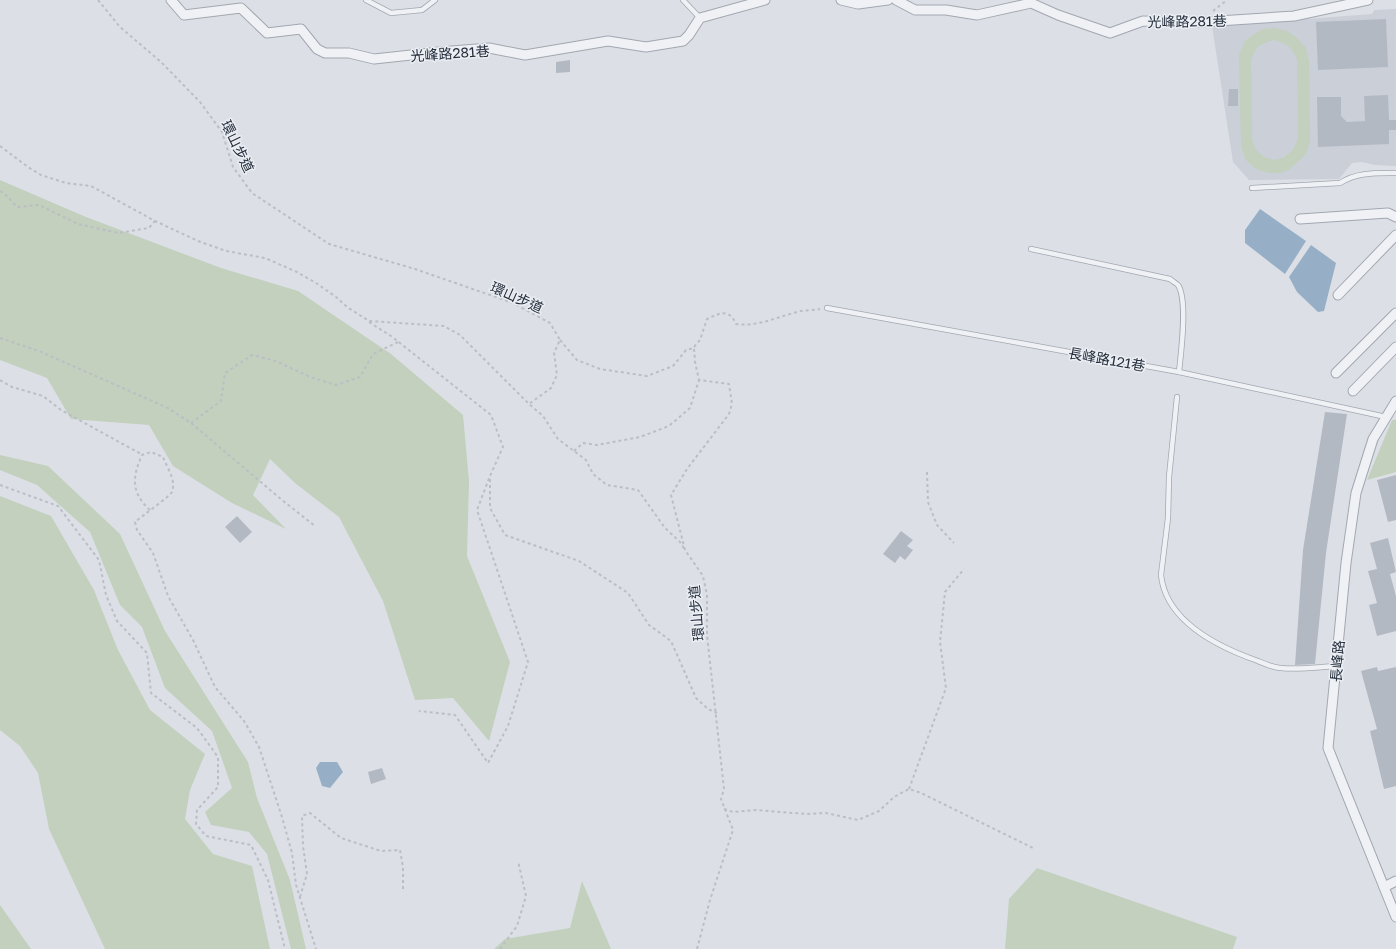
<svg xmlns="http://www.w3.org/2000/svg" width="1396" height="949" font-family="'Golos Text','Noto Sans TC',sans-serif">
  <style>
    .built { fill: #cacfd8 }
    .green { fill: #c2d0bd; fill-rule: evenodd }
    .water { fill: #97afc6 }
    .building { fill: #b3b9c3 }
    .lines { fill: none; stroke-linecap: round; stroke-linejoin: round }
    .service-casing { stroke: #a2a7b0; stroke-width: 6 }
    .minor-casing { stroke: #a2a7b0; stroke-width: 11 }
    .path { stroke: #bbbec5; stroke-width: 2; stroke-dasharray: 3 3; stroke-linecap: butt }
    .service { stroke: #eff1f5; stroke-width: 4.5 }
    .minor { stroke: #eff1f5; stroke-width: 9 }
    .labels { text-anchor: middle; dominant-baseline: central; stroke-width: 3; stroke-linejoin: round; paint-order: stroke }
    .street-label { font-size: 14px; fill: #262e3c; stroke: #ebeff4 }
  </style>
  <rect width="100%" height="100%" fill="#dce0e6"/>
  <path class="built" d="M 1396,9 L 1396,166 L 1375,165 L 1362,162 L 1352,163 L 1339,179 L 1249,180 L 1233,162 L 1212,26 L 1372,14 L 1374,10 Z"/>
  <g class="green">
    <path d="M 1275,28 L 1287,31 L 1297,38 L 1306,48 L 1309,61 L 1310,141 L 1306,154 L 1290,169 L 1281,173 L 1268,173 L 1256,169 L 1246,160 L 1241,146 L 1239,55 L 1245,41 L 1254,34 L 1263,29 ZM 1273,40 C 1287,43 1291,46 1297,60 L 1298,138 L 1293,150 L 1283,158 L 1274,160 L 1264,157 L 1256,150 L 1252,140 L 1251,61 C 1256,46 1259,45 1273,40 Z"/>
    <path d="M 0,180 L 86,217 L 221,268 L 298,291 L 391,354 L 463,415 L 469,481 L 467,556 L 510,662 L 489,741 L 453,698 L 415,700 L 383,601 L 339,517 L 295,483 L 270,459 L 253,495 L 286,529 L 232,503 L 173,466 L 149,425 L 71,419 L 47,378 L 0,360 Z"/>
    <path d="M 1392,420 L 1396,420 L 1396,472 L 1367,480 Z"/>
    <path d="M 0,455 L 48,466 L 120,534 L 165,631 L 248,762 L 257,798 L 290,880 L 306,949 L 291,949 L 267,854 L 249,832 L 211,825 L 205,812 L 232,788 L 212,731 L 165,688 L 142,627 L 120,605 L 90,532 L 37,485 L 0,470 Z"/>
    <path d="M 0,496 L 51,516 L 94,590 L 118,650 L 150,710 L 205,754 L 190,790 L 185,819 L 213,854 L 252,866 L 270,949 L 105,949 L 49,829 L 38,773 L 20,746 L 0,730 Z"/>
    <path d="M 1037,868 L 1237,937 L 1233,949 L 1005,949 L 1009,899 Z"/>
    <path d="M 582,881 L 611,949 L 494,949 L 505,939 L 570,928 Z"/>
    <path d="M 0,905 L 31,949 L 0,949 Z"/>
  </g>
  <g class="water">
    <path d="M 1260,209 L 1306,241 L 1285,274 L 1245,243 L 1245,230 Z"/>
    <path d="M 1311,245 L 1336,263 L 1324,311 L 1318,312 L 1297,292 L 1289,277 Z"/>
    <path d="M 320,762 L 337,762 L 343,772 L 330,788 L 322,786 L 316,768 Z"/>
  </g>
  <g class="building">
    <path d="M 1386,19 L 1388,67 L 1318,70 L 1316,22 Z"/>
    <path d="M 570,60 L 570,72 L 556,73 L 556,62 Z"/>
    <path d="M 1229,89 L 1238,89 L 1238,106 L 1228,106 Z"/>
    <path d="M 1388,95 L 1389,120 L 1396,120 L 1396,130 L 1389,130 L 1389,144 L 1318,147 L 1317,97 L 1341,97 L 1341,116 L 1347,122 L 1365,121 L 1364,96 Z"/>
    <path d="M 1325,412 L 1347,414 L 1326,553 L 1315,664 L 1295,665 L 1303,550 Z"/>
    <path d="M 1396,475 L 1396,520 L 1388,522 L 1377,480 Z"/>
    <path d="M 237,516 L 252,532 L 240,543 L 225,527 Z"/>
    <path d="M 901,531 L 913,540 L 907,546 L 913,550 L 905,560 L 900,556 L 895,563 L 883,554 Z"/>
    <path d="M 1388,538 L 1396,572 L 1390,574 L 1396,596 L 1396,631 L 1377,636 L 1369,605 L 1377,603 L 1368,571 L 1377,569 L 1370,543 Z"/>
    <path d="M 1377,667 L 1378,671 L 1396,667 L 1396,786 L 1384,789 L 1370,731 L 1377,729 L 1361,671 Z"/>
    <path d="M 382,768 L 386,779 L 371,784 L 368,772 Z"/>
  </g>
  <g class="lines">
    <defs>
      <g id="service">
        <path d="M 366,0 L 391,13 L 422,10 L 435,0"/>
        <path d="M 683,0 L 700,18"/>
        <path d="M 1252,188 L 1340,183 C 1357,172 1376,173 1396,173"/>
        <path d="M 1031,249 L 1170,279 C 1172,281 1176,283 1178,285 C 1188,300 1181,353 1179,372"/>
        <path d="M 827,308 L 1179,372 L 1386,417"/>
        <path d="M 1177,397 L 1169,477 L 1168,518 L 1161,575 C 1166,622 1218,647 1258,661 C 1265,664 1274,668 1281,668 C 1299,670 1318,667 1336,666"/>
      </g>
      <g id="minor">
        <path d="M 171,0 L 184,15 L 241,8 L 267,33 L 301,29 L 317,49 L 325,53 L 349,53 L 374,59 L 439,52 L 489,48 L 525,55 L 608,41 L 646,47 L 683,41 L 689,35 L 700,18 L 765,0"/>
        <path d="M 841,0 L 858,4 L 888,0"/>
        <path d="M 896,0 L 915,10 L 946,10 L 977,15 L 1031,3 L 1058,15 L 1110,33 L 1143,21 L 1203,22 L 1294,16 L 1368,0"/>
        <path d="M 1300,219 L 1388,213 L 1396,217"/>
        <path d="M 1338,295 L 1396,235"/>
        <path d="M 1336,373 L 1396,313"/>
        <path d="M 1353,391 L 1396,347"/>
        <path d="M 1396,401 L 1373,439 L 1356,493 L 1346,563 L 1328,748 L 1396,917"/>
        <path d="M 1384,887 L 1396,881"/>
      </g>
    </defs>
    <use href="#service" class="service-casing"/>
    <use href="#minor" class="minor-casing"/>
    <g class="path">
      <path d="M 98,0 L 120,27 L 161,62 L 200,102 L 222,132 L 233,167 L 252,193 L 329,244 L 415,269 L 513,303 L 550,323 L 560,340 L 554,353 L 557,375 L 551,388 L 529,404"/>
      <path d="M 1213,11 L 1227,0"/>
      <path d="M 0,146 L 28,167 L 41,175 L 66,183 L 91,186 L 155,221 L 198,241 L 226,251 L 265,258 L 297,272 L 316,283 L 336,297 L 347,307 L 369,321 L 444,326 L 460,335 L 529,404 L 543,416 L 558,439 L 586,460 L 593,474 L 607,485 L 638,490 L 665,528 L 680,542 L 685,550"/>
      <path d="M 0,191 L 8,197 L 17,207 L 39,205 L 78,224 L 118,233 L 149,228 L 155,221"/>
      <path d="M 369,322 L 391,336 L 491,415 L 503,447 L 490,476 L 477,510 L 528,662 L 508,726 L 488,763 L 455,715 L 419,711"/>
      <path d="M 0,338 L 39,351 L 168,408 L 191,423 L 282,500 L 315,526"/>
      <path d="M 560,340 L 577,360 L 600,369 L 647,376 L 673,366 L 686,350 L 694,348 L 695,362 L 699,380"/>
      <path d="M 694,347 L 700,340 L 707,319 C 720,313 729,308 736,324 C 759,327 779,316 801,311 C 807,310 814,310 820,309"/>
      <path d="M 0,380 L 12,387 L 43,396 L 61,410 L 141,454"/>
      <path d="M 191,423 L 221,401 L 225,373 L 252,355 L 276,361 L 310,377 L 336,385 L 360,377 L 373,354 L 398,342"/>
      <path d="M 574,451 L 583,443 L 597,445 L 640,437 L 669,426 L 690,408 L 699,380"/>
      <path d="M 927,472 L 928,502 L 937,525 L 954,543"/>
      <path d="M 490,479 L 490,508 L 505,535 L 579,561 L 628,593 L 649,625 L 671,641 L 696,698 L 708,709 L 717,713"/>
      <path d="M 0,485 L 58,506 L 99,560 L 106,595 L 117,621 L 147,653 L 151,693 L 197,728 L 218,757 L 218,787 L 197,810 L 196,824 L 206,836 L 251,845 L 268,880 L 285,949"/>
      <path d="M 150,510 C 131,493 132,477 142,455 L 151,452 L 163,457 C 166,465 172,474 173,483 C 173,486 173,490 172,492 C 169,497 142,516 135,522 L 137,530 L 153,553 L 168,596 L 193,640 L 215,687 L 244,721 L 259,747 L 282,817 L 292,853 L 296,885 L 316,949"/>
      <path d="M 909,789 L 946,688 L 940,642 L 945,592 L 964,569"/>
      <path d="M 724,809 L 733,812 L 757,810 L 806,814 L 826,813 L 858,820 L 879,811 L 894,797 L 909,789 L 921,793 L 1035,849"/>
      <path d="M 300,897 L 307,874 L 303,846 L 302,816 L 310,813 L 341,838 L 381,851 L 400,850 L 403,867 L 403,889"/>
      <path d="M 500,949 L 517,926 L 526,896 L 518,861"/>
      <path d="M 697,949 L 710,900 L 733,830 L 721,799 L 724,789 L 707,635 L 707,595 L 703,576 L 685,550 L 671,495 L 687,469 L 729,414 L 732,404 L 729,384 L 699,380"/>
    </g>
    <use href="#service" class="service"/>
    <use href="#minor" class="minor"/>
  </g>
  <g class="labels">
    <g class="street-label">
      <text transform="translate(1187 21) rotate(-1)">光峰路281巷</text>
      <text transform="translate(450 53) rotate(-4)">光峰路281巷</text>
      <text transform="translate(238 146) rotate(64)">環山步道</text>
      <text transform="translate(517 297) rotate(24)">環山步道</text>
      <text transform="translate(1107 359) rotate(10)">長峰路121巷</text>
      <text transform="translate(696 613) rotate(-95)">環山步道</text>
      <text transform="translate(1337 661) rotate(-85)">長峰路</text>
    </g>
  </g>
</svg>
